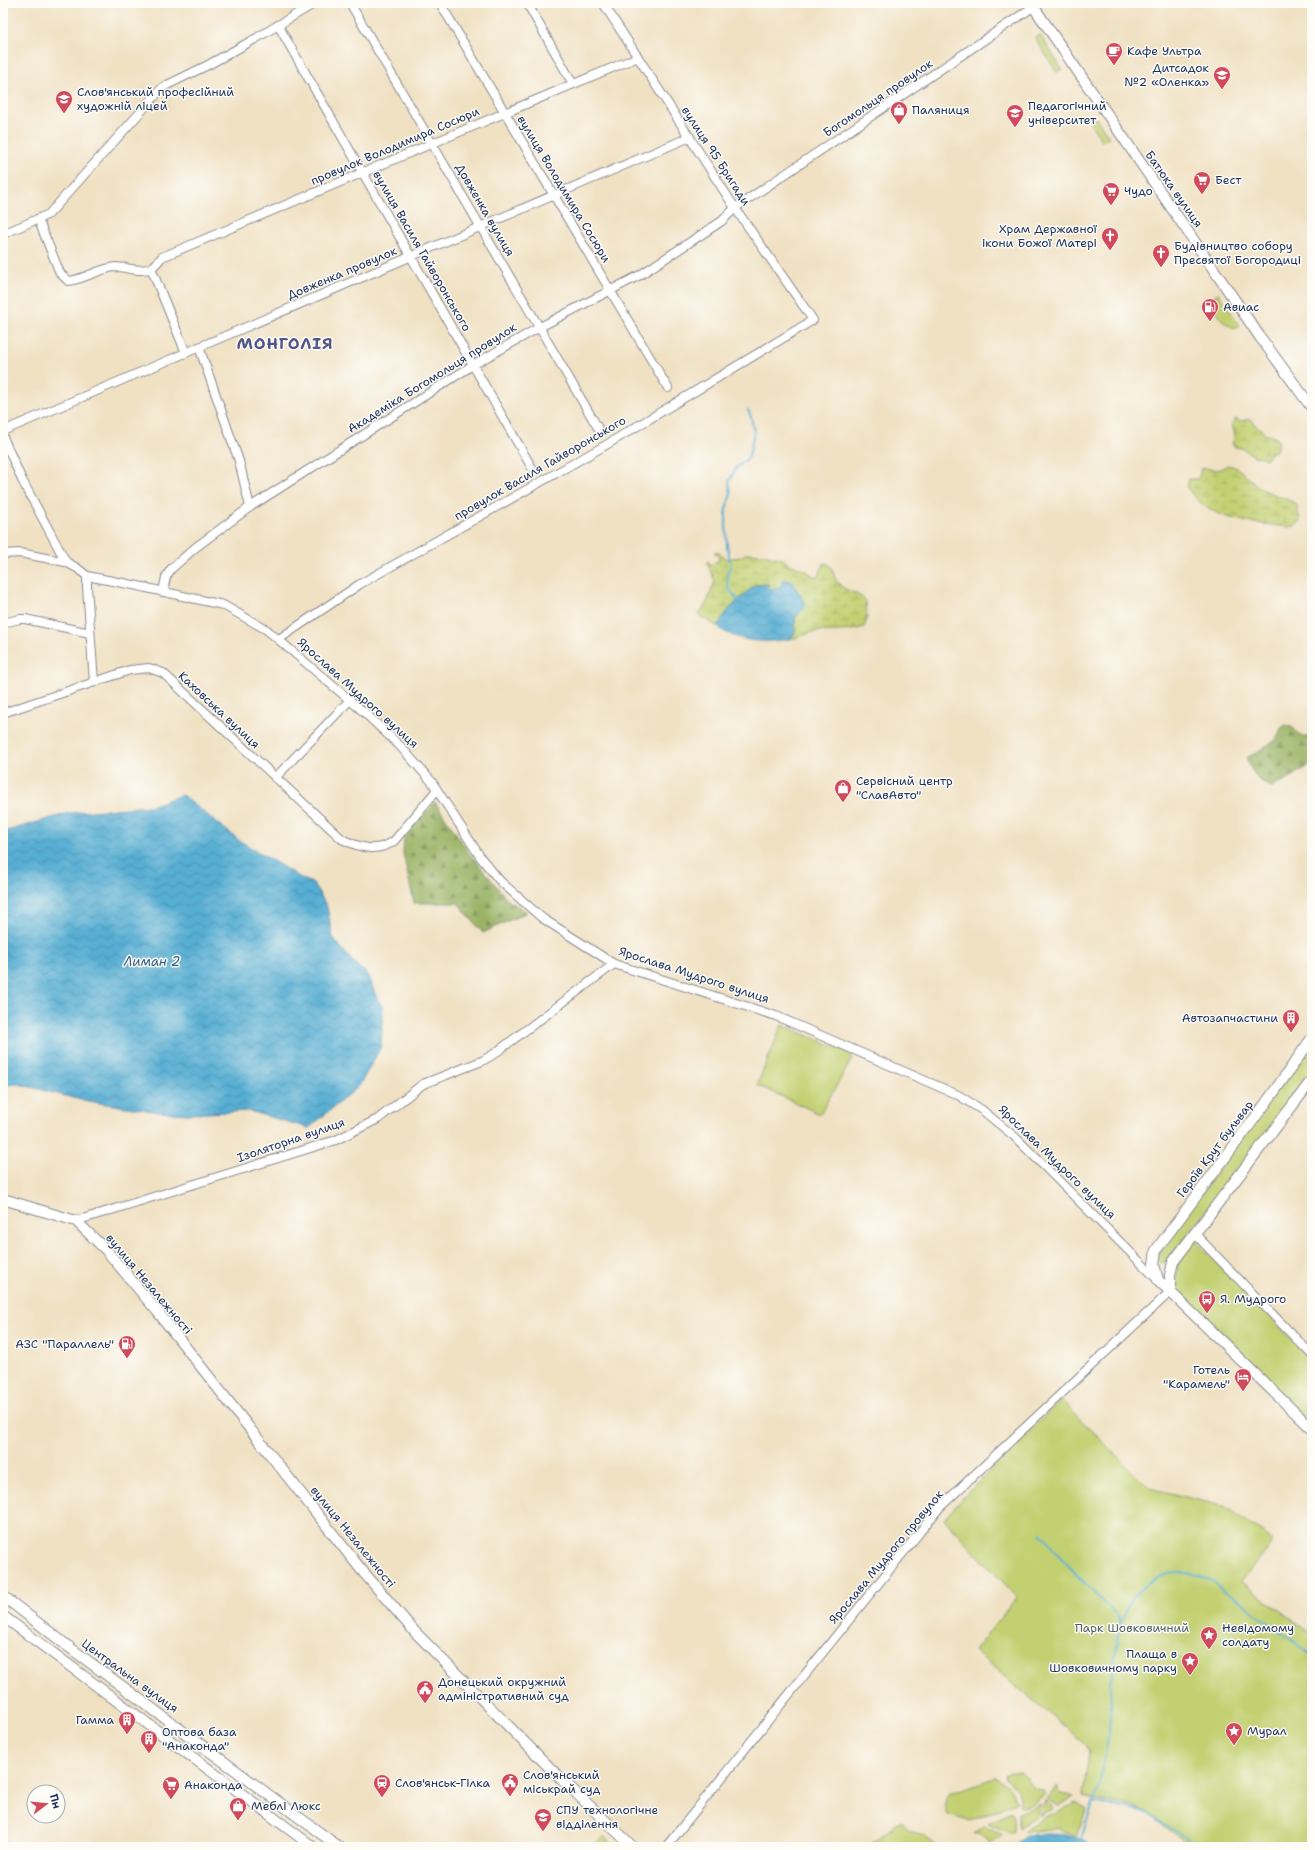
<svg xmlns="http://www.w3.org/2000/svg" width="1315" height="1850" font-family="'Shantell Sans',sans-serif">
  <style>
    .green { fill: #c2d071; stroke: #6e8068 }
    .forest { fill: url(#forest-firs); stroke: #5a7060 }
    .wetland { fill: url(#wetland-marsh); stroke: #6e8068 }
    .water { fill: url(#water-waves); stroke: #396e98 }
    .lines { fill: none; stroke-linecap: round; stroke-linejoin: round }
    .stream { stroke: #57aed3; stroke-width: 2 }
    .minor-casing { stroke: #868890; stroke-width: 10 }
    .tertiary-casing { stroke: #868890; stroke-width: 12 }
    .minor { stroke: #fff; stroke-width: 8 }
    .tertiary { stroke: #fff; stroke-width: 10 }
    .labels { text-anchor: middle; dominant-baseline: central; stroke-width: 3; stroke-linejoin: round; paint-order: stroke }
    .poi-label { font-size: 12px; fill: #1b2f5e; stroke: #fdfcf7; text-anchor: start }
    .street-label { font-size: 12px; fill: #1b2f5e; stroke: #fdfcf7 }
    .park-label { font-size: 12px; fill: #4d5f64; stroke: #fdfcf7 }
    .water-label { font-size: 13px; font-style: italic; fill: #305b87; stroke: #fdfcf7 }
    .district-label { font-size: 16px; font-weight: bold; letter-spacing: 1px; fill: #515588; stroke: #fdfcf7 }
  </style>
  <defs>
    <pattern id="forest-firs" width="22" height="20" patternUnits="userSpaceOnUse"><rect width="22" height="20" fill="#99b263"/><path d="M5 1l3.5 6h-7zM16 11l3.5 6h-7z" fill="#7c9155"/></pattern>
    <pattern id="wetland-marsh" width="20" height="14" patternUnits="userSpaceOnUse"><rect width="20" height="14" fill="#c2d071"/><path d="M1 5h8M5 5V1M11 12h8M15 12V8" fill="none" stroke="#a6b364"/></pattern>
    <pattern id="water-waves" width="16" height="10" patternUnits="userSpaceOnUse"><rect width="16" height="10" fill="#57aed3"/><path d="M0 5q4-4 8 0t8 0" fill="none" stroke="#478eae"/></pattern>
  </defs>
  <rect width="100%" height="100%" fill="#fdfcf7"/>
  <filter id="ink" filterUnits="userSpaceOnUse"><feTurbulence type="fractalNoise" baseFrequency=".025" numOctaves="2"/><feDisplacementMap in="SourceGraphic" scale="8" xChannelSelector="R" yChannelSelector="G"/><feConvolveMatrix kernelMatrix="1 2 1 2 8 2 1 2 1" color-interpolation-filters="sRGB"/></filter>
  <filter id="wash" filterUnits="userSpaceOnUse"><feTurbulence type="fractalNoise" baseFrequency=".012" numOctaves="4" result="noise"/><feDisplacementMap in="SourceGraphic" scale="16" xChannelSelector="R" yChannelSelector="G"/><feGaussianBlur stdDeviation="0.9" result="paint"/><feColorMatrix in="noise" values="0 0 0 0 0 0 0 0 0 0 0 0 0 0 0 0 0 1.4 0 .05"/><feComposite in="paint" operator="in"/></filter>
  <g filter="url(#wash)">
    <rect width="100%" height="100%" fill="#f0e1c3"/>
    <g class="green">
      <path d="M 1040,35 L 1062,69 L 1057,72 L 1035,38 Z"/>
      <path d="M 1096,118 L 1109,137 L 1102,141 L 1090,123 Z"/>
      <path d="M 1218,293 L 1240,326 L 1236,328 C 1223,326 1211,308 1214,296 Z"/>
      <path d="M 782,1025 L 850,1053 L 852,1059 L 820,1114 L 757,1085 Z"/>
      <path d="M 1312,1041 L 1312,1075 L 1167,1261 L 1163,1263 L 1157,1260 L 1157,1255 Z"/>
      <path d="M 1194,1239 L 1312,1360 L 1312,1424 L 1179,1292 C 1172,1265 1180,1260 1194,1239 Z"/>
      <path d="M 1061,1400 L 1149,1488 L 1227,1507 L 1273,1542 L 1241,1581 L 1312,1635 L 1312,1847 L 1190,1847 L 1150,1814 L 1129,1806 L 1083,1796 L 1089,1751 L 1082,1741 L 974,1651 L 1017,1597 L 944,1519 L 968,1492 Z"/>
      <path d="M 1021,1772 L 1035,1788 L 1043,1791 L 1045,1794 L 1034,1803 L 1022,1807 L 1019,1805 C 1020,1788 1015,1789 1005,1777 L 1006,1774 Z"/>
      <path d="M 994,1778 C 1008,1782 1012,1789 1016,1803 L 967,1821 L 948,1815 C 943,1807 944,1802 948,1794 Z"/>
      <path d="M 1056,1786 L 1060,1793 L 1074,1798 L 1059,1805 L 1047,1799 Z"/>
      <path d="M 1045,1800 L 1054,1807 L 1039,1816 Z"/>
      <path d="M 1077,1803 L 1087,1808 L 1077,1836 L 1056,1828 L 1026,1832 L 1025,1831 L 1045,1817 Z"/>
      <path d="M 1040,1804 L 1036,1817 L 1019,1829 L 1019,1813 Z"/>
      <path d="M 1011,1812 L 1014,1817 L 1014,1831 L 1009,1833 L 988,1823 Z"/>
      <path d="M 901,1821 L 909,1831 L 924,1835 L 939,1847 L 864,1847 Z"/>
      <path d="M 984,1825 L 1003,1835 L 991,1843 L 979,1833 L 974,1834 Z"/>
      <path d="M 603,1836 L 616,1847 L 593,1847 Z"/>
    </g>
    <g class="forest">
      <path d="M 1286,725 L 1293,728 L 1302,737 L 1312,737 L 1312,765 L 1309,765 L 1292,777 L 1271,787 C 1260,783 1248,768 1247,758 L 1276,740 L 1281,728 Z"/>
      <path d="M 435,802 L 469,853 L 509,901 L 527,912 L 483,933 L 458,903 L 414,903 L 403,853 L 404,837 Z"/>
    </g>
    <g class="wetland">
      <path d="M 1235,419 L 1241,421 L 1249,419 L 1266,434 L 1276,438 L 1279,443 L 1275,452 L 1271,451 L 1268,457 L 1265,459 L 1259,456 L 1256,457 L 1242,448 L 1235,447 L 1232,444 L 1235,435 L 1232,424 Z"/>
      <path d="M 1228,465 C 1241,467 1248,479 1258,486 C 1270,495 1285,496 1297,505 L 1300,522 L 1295,526 L 1288,527 C 1259,523 1222,522 1200,502 C 1195,498 1191,492 1187,488 L 1189,479 L 1197,479 L 1199,477 L 1201,469 L 1205,468 L 1218,470 Z"/>
      <path d="M 714,552 L 719,553 L 726,559 L 740,557 L 748,553 L 764,554 L 782,559 L 790,565 L 804,569 L 813,576 L 818,576 L 824,564 L 827,563 C 835,569 833,579 840,585 C 848,593 859,592 866,602 L 867,619 L 864,627 C 848,633 830,630 814,632 C 806,633 799,638 790,639 L 795,633 L 795,618 L 804,607 L 801,595 L 793,585 L 782,584 C 778,590 774,590 768,588 L 768,584 C 751,580 726,613 717,626 L 701,617 L 699,614 L 707,602 L 715,581 L 707,563 L 708,561 L 711,565 L 719,560 L 719,557 Z"/>
    </g>
    <g class="water">
      <path d="M 784,580 L 794,582 L 793,585 L 805,602 L 804,607 L 795,618 L 795,633 L 790,639 C 766,643 736,643 717,626 L 730,608 L 755,585 L 769,584 L 768,588 L 774,590 L 779,588 Z"/>
      <path d="M 182,795 L 240,841 L 301,878 L 314,884 L 327,907 L 333,938 L 352,961 L 369,976 L 376,996 L 383,1009 L 381,1047 L 359,1086 L 309,1128 L 249,1111 L 188,1114 L 159,1112 L 81,1100 L 19,1084 L 3,1085 L 3,832 L 69,813 L 150,806 Z"/>
      <path d="M 1045,1833 C 1061,1833 1075,1834 1088,1844 L 1087,1847 L 1011,1847 L 1027,1836 Z"/>
    </g>
    <g class="lines">
      <g class="stream">
        <path d="M 739,601 L 728,588 L 727,572 L 731,566 L 727,546 L 726,524 L 726,509 L 731,494 L 729,482 L 736,468 L 748,458 L 751,447 L 754,432 L 751,417 L 748,410"/>
        <path d="M 1041,1533 L 1055,1551 L 1092,1591 L 1117,1615 L 1121,1624 L 1110,1683 L 1111,1707 L 1106,1755 L 1100,1781 L 1081,1839"/>
        <path d="M 1121,1623 C 1134,1581 1169,1562 1210,1579 L 1312,1655"/>
        <path d="M 1094,1801 L 1150,1814 L 1199,1847"/>
      </g>
    </g>
  </g>
  <g filter="url(#ink)">
    <g class="lines">
      <defs>
        <g id="minor">
          <path d="M 350,3 L 598,428"/>
          <path d="M 440,3 L 668,388"/>
          <path d="M 527,3 L 573,84"/>
          <path d="M 278,25 L 532,468"/>
          <path d="M 38,219 L 60,273 L 68,281 C 84,280 99,268 116,267 C 127,267 140,273 151,268 C 155,266 159,260 162,257 L 638,57"/>
          <path d="M 3,234 L 49,214 L 163,87 L 208,65 L 255,39 L 315,3"/>
          <path d="M 151,268 L 186,353"/>
          <path d="M 199,347 L 239,461 L 250,507"/>
          <path d="M 3,431 L 690,137"/>
          <path d="M 3,437 L 22,480 L 66,562 L 77,568 L 87,576 L 138,586 L 223,605 L 267,630 L 365,713 L 400,746 L 432,782 L 481,858 L 500,881 L 542,918 L 614,964 L 776,1016 L 958,1095 L 982,1110 L 1015,1137 L 1158,1280"/>
          <path d="M 3,554 L 20,553 L 66,562"/>
          <path d="M 87,576 L 87,587 L 94,682"/>
          <path d="M 163,592 L 166,577 L 171,569 L 196,547 L 250,507 L 473,365 L 540,327 L 640,275 L 722,221 L 735,208 L 1033,7"/>
          <path d="M 3,623 L 20,619 L 25,619 L 90,633"/>
          <path d="M 279,639 L 360,584 L 606,445 L 813,320 L 735,208 L 603,3"/>
          <path d="M 3,713 L 130,670 L 149,668 L 163,673 L 342,839 C 360,848 377,853 394,841 L 436,791"/>
          <path d="M 275,778 L 350,700"/>
          <path d="M 76,1221 L 336,1140 L 378,1119 L 423,1084 L 482,1061 L 494,1054 L 614,964"/>
          <path d="M 1194,1233 L 1312,1355"/>
          <path d="M 666,1847 L 940,1507 L 1170,1292"/>
        </g>
        <g id="tertiary">
          <path d="M 1031,3 L 1260,337 L 1312,408"/>
          <path d="M 1312,1038 L 1266,1103 L 1156,1250 L 1154,1264 L 1158,1280 L 1312,1429"/>
          <path d="M 3,1199 L 76,1221 L 106,1250 L 157,1311 L 359,1567 L 415,1632 L 556,1774 L 633,1847"/>
          <path d="M 1170,1292 L 1170,1275 L 1173,1262 L 1312,1080"/>
          <path d="M 3,1596 L 65,1644 L 339,1847"/>
          <path d="M 3,1616 L 313,1847"/>
        </g>
      </defs>
      <use href="#minor" class="minor-casing"/>
      <use href="#tertiary" class="tertiary-casing"/>
      <use href="#minor" class="minor"/>
      <use href="#tertiary" class="tertiary"/>
    </g>
  </g>
  <defs>
    <symbol id="cafe-pin" viewBox="-11 -11 22 30"><path d="M0 17L-7.5 6A9.5 9.5 0 1 1 7.5 6Z" fill="#d1495b" stroke="#fdfcf7"/><path d="M-5.5-4.5H6V0H3Q3 3.5 0 3.5H-2.5Q-5.5 3.5-5.5 0ZM3-3.2v2h1.7v-2ZM-6 4.5H4V6H-6Z" fill="#fff"/></symbol>
    <symbol id="school-pin" viewBox="-11 -11 22 30"><path d="M0 17L-7.5 6A9.5 9.5 0 1 1 7.5 6Z" fill="#d1495b" stroke="#fdfcf7"/><path d="M0-5L7-2L0 1L-7-2ZM-4 1L0 2.5L4 1V4Q0 6-4 4Z" fill="#fff"/></symbol>
    <symbol id="university-pin" viewBox="-11 -11 22 30"><path d="M0 17L-7.5 6A9.5 9.5 0 1 1 7.5 6Z" fill="#d1495b" stroke="#fdfcf7"/><path d="M0-5L7-2L0 1L-7-2ZM-4 1L0 2.5L4 1V4Q0 6-4 4Z" fill="#fff"/></symbol>
    <symbol id="shop-pin" viewBox="-11 -11 22 30"><path d="M0 17L-7.5 6A9.5 9.5 0 1 1 7.5 6Z" fill="#d1495b" stroke="#fdfcf7"/><path d="M-5-2.5h2.3a2.7 3.5 0 0 1 5.4 0H5L5.5 6h-11ZM-1.5-2.5h3a1.5 2.3 0 0 0-3 0Z" fill="#fff"/></symbol>
    <symbol id="supermarket-pin" viewBox="-11 -11 22 30"><path d="M0 17L-7.5 6A9.5 9.5 0 1 1 7.5 6Z" fill="#d1495b" stroke="#fdfcf7"/><path d="M-6-5.5h2.5l.6 2H6L4.5 2H-2.5L-4.4-4H-6ZM-1.5 3.2a1.3 1.3 0 1 0 .1 0ZM3 3.2a1.3 1.3 0 1 0 .1 0Z" fill="#fff"/></symbol>
    <symbol id="church-pin" viewBox="-11 -11 22 30"><path d="M0 17L-7.5 6A9.5 9.5 0 1 1 7.5 6Z" fill="#d1495b" stroke="#fdfcf7"/><path d="M-1.2-6h2.4v3.5h3.3v2.4h-3.3V6h-2.4V-.1h-3.3v-2.4h3.3Z" fill="#fff"/></symbol>
    <symbol id="fuel-pin" viewBox="-11 -11 22 30"><path d="M0 17L-7.5 6A9.5 9.5 0 1 1 7.5 6Z" fill="#d1495b" stroke="#fdfcf7"/><path d="M-5.5-6h7V0h2V4h1.3V-2.5L3-4.5l.8-.8L6-3V5H2.5V1h-1V6h-7ZM-4.2-4.7v3.2H.2V-4.7Z" fill="#fff"/></symbol>
    <symbol id="building-pin" viewBox="-11 -11 22 30"><path d="M0 17L-7.5 6A9.5 9.5 0 1 1 7.5 6Z" fill="#d1495b" stroke="#fdfcf7"/><path d="M-4-6H4V6H1V3H-1V6H-4ZM-2.5-4.3h1.7v1.8h-1.7ZM.8-4.3h1.7v1.8H.8ZM-2.5-1h1.7V.8h-1.7ZM.8-1h1.7V.8H.8Z" fill="#fff"/></symbol>
    <symbol id="bus-pin" viewBox="-11 -11 22 30"><path d="M0 17L-7.5 6A9.5 9.5 0 1 1 7.5 6Z" fill="#d1495b" stroke="#fdfcf7"/><path d="M-5-6H5V4H4V6H2V4H-2V6H-4V4H-5ZM-3.5-4V0h7V-4ZM-3.5 1.2v1.5H-2V1.2ZM2 1.2v1.5H3.5V1.2Z" fill="#fff"/></symbol>
    <symbol id="hotel-pin" viewBox="-11 -11 22 30"><path d="M0 17L-7.5 6A9.5 9.5 0 1 1 7.5 6Z" fill="#d1495b" stroke="#fdfcf7"/><path d="M-6-4.5h1.5V1H6V5H4.5V3h-9V5H-6ZM-4 0a1.8 1.8 0 1 1 3.6 0ZM.5 0V-2.5h3Q6-2.5 6 0Z" fill="#fff"/></symbol>
    <symbol id="sight-pin" viewBox="-11 -11 22 30"><path d="M0 17L-7.5 6A9.5 9.5 0 1 1 7.5 6Z" fill="#d1495b" stroke="#fdfcf7"/><path d="M0-6L1.8-2.2L6-1.7L2.9 1.2L3.7 5.4L0 3.3L-3.7 5.4L-2.9 1.2L-6-1.7L-1.8-2.2Z" fill="#fff"/></symbol>
    <symbol id="civic-pin" viewBox="-11 -11 22 30"><path d="M0 17L-7.5 6A9.5 9.5 0 1 1 7.5 6Z" fill="#d1495b" stroke="#fdfcf7"/><path d="M-.6-6.5H3V-4.5H.6V-3L4-1V1h2V6H-6V1h2V-1L-.6-3ZM-1.2 2.5V6h2.4V2.5Z" fill="#fff"/></symbol>
    <symbol id="station-pin" viewBox="-11 -11 22 30"><path d="M0 17L-7.5 6A9.5 9.5 0 1 1 7.5 6Z" fill="#d1495b" stroke="#fdfcf7"/><path d="M-3-6H3Q5-6 5-4V2Q5 4 3 4L4.5 6H3L1.5 4h-3L-3 6H-4.5L-3 4Q-5 4-5 2V-4Q-5-6-3-6ZM-3.5-4v3h7v-3ZM-3.5 1v1.5H-2V1ZM2 1v1.5H3.5V1Z" fill="#fff"/></symbol>
  </defs>
  <g fill-rule="evenodd">
    <use href="#cafe-pin" x="1104" y="41" width="20" height="27"/>
    <use href="#school-pin" x="1212" y="65" width="20" height="27"/>
    <use href="#university-pin" x="54" y="89" width="20" height="27"/>
    <use href="#shop-pin" x="889" y="100" width="20" height="27"/>
    <use href="#university-pin" x="1005" y="103" width="20" height="27"/>
    <use href="#supermarket-pin" x="1192" y="170" width="20" height="27"/>
    <use href="#supermarket-pin" x="1101" y="181" width="20" height="27"/>
    <use href="#church-pin" x="1100" y="226" width="20" height="27"/>
    <use href="#church-pin" x="1151" y="243" width="20" height="27"/>
    <use href="#fuel-pin" x="1200" y="297" width="20" height="27"/>
    <use href="#shop-pin" x="833" y="778" width="20" height="27"/>
    <use href="#building-pin" x="1281" y="1008" width="20" height="27"/>
    <use href="#bus-pin" x="1197" y="1289" width="20" height="27"/>
    <use href="#fuel-pin" x="117" y="1334" width="20" height="27"/>
    <use href="#hotel-pin" x="1233" y="1367" width="20" height="27"/>
    <use href="#sight-pin" x="1199" y="1625" width="20" height="27"/>
    <use href="#sight-pin" x="1180" y="1651" width="20" height="27"/>
    <use href="#civic-pin" x="415" y="1679" width="20" height="27"/>
    <use href="#building-pin" x="117" y="1710" width="20" height="27"/>
    <use href="#sight-pin" x="1224" y="1721" width="20" height="27"/>
    <use href="#building-pin" x="139" y="1729" width="20" height="27"/>
    <use href="#civic-pin" x="500" y="1772" width="20" height="27"/>
    <use href="#station-pin" x="372" y="1773" width="20" height="27"/>
    <use href="#supermarket-pin" x="161" y="1775" width="20" height="27"/>
    <use href="#shop-pin" x="228" y="1796" width="20" height="27"/>
    <use href="#university-pin" x="533" y="1807" width="20" height="27"/>
  </g>
  <g class="labels">
    <g class="poi-label">
      <text x="1127" y="51">Кафе Ультра</text>
      <text x="1209" y="68" text-anchor="end">Дитсадок<tspan x="1209" dy="14">№2 «Оленка»</tspan></text>
      <text x="77" y="92">Слов'янський професійний<tspan x="77" dy="14">художній ліцей</tspan></text>
      <text x="1028" y="106">Педагогічний<tspan x="1028" dy="14">університет</tspan></text>
      <text x="912" y="110">Паляниця</text>
      <text x="1215" y="180">Бест</text>
      <text x="1124" y="191">Чудо</text>
      <text x="1097" y="229" text-anchor="end">Храм Державної<tspan x="1097" dy="14">ікони Божої Матері</tspan></text>
      <text x="1174" y="246">Будівництво собору<tspan x="1174" dy="14">Пресвятої Богородиці</tspan></text>
      <text x="1223" y="307">Авиас</text>
      <text x="856" y="781">Сервісний центр<tspan x="856" dy="14">"СлавАвто"</tspan></text>
      <text x="1278" y="1018" text-anchor="end">Автозапчастини</text>
      <text x="1220" y="1299">Я. Мудрого</text>
      <text x="114" y="1344" text-anchor="end">АЗС "Параллель"</text>
      <text x="1230" y="1370" text-anchor="end">Готель<tspan x="1230" dy="14">"Карамель"</tspan></text>
      <text x="1222" y="1628">Невідомому<tspan x="1222" dy="14">солдату</tspan></text>
      <text x="1177" y="1654" text-anchor="end">Плаща в<tspan x="1177" dy="14">Шовковичному парку</tspan></text>
      <text x="438" y="1682">Донецький окружний<tspan x="438" dy="14">адміністративний суд</tspan></text>
      <text x="114" y="1720" text-anchor="end">Гамма</text>
      <text x="1247" y="1731">Мурал</text>
      <text x="162" y="1732">Оптова база<tspan x="162" dy="14">"Анаконда"</tspan></text>
      <text x="523" y="1775">Слов'янський<tspan x="523" dy="14">міськрай суд</tspan></text>
      <text x="395" y="1783">Слов'янськ-Гілка</text>
      <text x="184" y="1785">Анаконда</text>
      <text x="251" y="1806">Меблі Люкс</text>
      <text x="556" y="1810">СПУ технологічне<tspan x="556" dy="14">відділення</tspan></text>
    </g>
    <g class="street-label">
      <text transform="translate(878 98) rotate(-34)">Богомольця провулок</text>
      <text transform="translate(395 146) rotate(-23)">провулок Володимира Сосюри</text>
      <text transform="translate(716 156) rotate(57)">вулиця 95 Бригади</text>
      <text transform="translate(564 189) rotate(59)">вулиця Володимира Сосюри</text>
      <text transform="translate(1174 189) rotate(55)">Батюка вулиця</text>
      <text transform="translate(485 210) rotate(60)">Довженка вулиця</text>
      <text transform="translate(422 251) rotate(60)">вулиця Василя Гайворонського</text>
      <text transform="translate(342 273) rotate(-23)">Довженка провулок</text>
      <text transform="translate(432 378) rotate(-32)">Академіка Богомольця провулок</text>
      <text transform="translate(540 468) rotate(-30)">провулок Василя Гайворонського</text>
      <text transform="translate(358 693) rotate(42)">Ярослава Мудрого вулиця</text>
      <text transform="translate(219 710) rotate(43)">Каховська вулиця</text>
      <text transform="translate(694 975) rotate(18)">Ярослава Мудрого вулиця</text>
      <text transform="translate(291 1140) rotate(-19)">Ізоляторна вулиця</text>
      <text transform="translate(1215 1149) rotate(-53)">Героїв Крут бульвар</text>
      <text transform="translate(1057 1162) rotate(44)">Ярослава Мудрого вулиця</text>
      <text transform="translate(149 1284) rotate(50)">вулиця Незалежності</text>
      <text transform="translate(353 1537) rotate(51)">вулиця Незалежності</text>
      <text transform="translate(886 1557) rotate(-50)">Ярослава Мудрого провулок</text>
      <text transform="translate(130 1676) rotate(36)">Центральна вулиця</text>
    </g>
    <g class="park-label">
      <text x="1132" y="1628">Парк Шовковичний</text>
    </g>
    <g class="water-label">
      <text x="152" y="961">Лиман 2</text>
    </g>
    <g class="district-label">
      <text x="285" y="343">МОНГОЛІЯ</text>
    </g>
  </g>
  <rect width="1315" height="1850" fill="none" stroke="#fdfcf7" stroke-width="16"/>
  <g transform="translate(46 1804) rotate(74)"><circle r="19" fill="#fdfcf7" stroke="#a3aaba"/>
  <path d="M0-3L7 15L0 10L-7 15Z" fill="#d1495b"/>
  <text y="-6" font-size="11" font-weight="bold" text-anchor="middle" fill="#1b2f5e">Пн</text>
  </g>
</svg>
